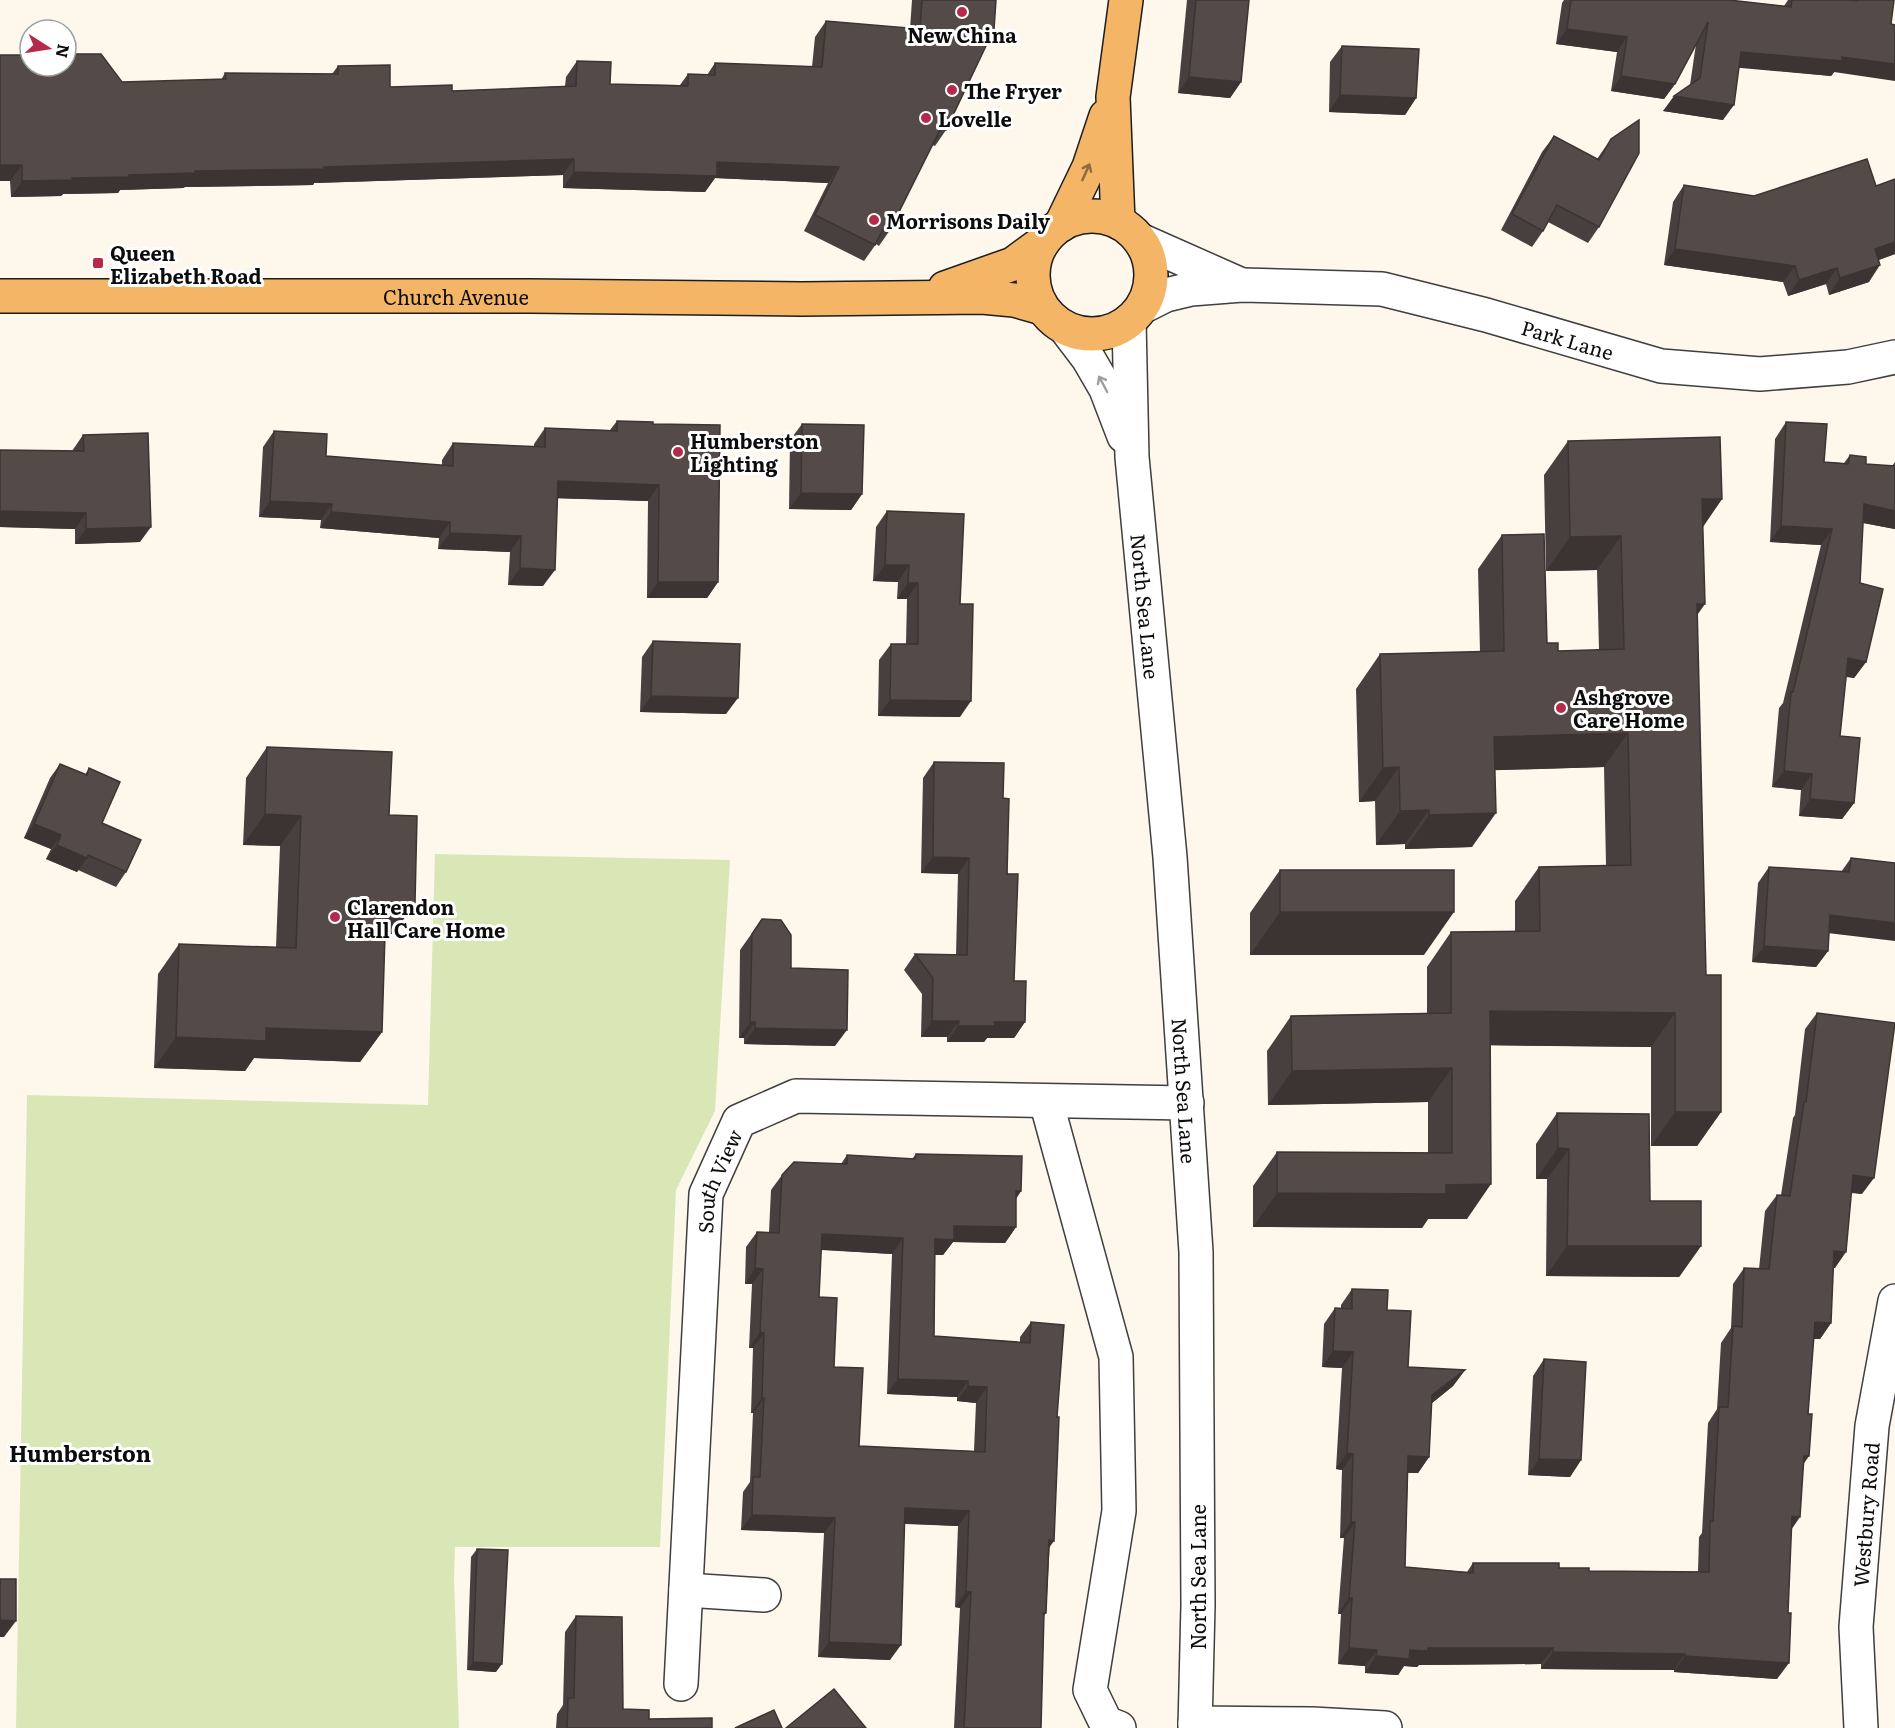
<svg xmlns="http://www.w3.org/2000/svg" width="1895" height="1728" font-family="Literata,serif">
  <style>
    .green { fill: #d9e7b7 }
    .lines { fill: none; stroke-linecap: round; stroke-linejoin: round }
    .minor-casing { stroke: #3f3f3f; stroke-width: 36 }
    .tertiary-casing { stroke: #3f3f3f; stroke-width: 36 }
    .primary-casing { stroke: #1d1d1d; stroke-width: 36 }
    .minor { stroke: #fff; stroke-width: 33 }
    .tertiary { stroke: #fff; stroke-width: 33 }
    .primary { stroke: #f4b666; stroke-width: 33 }
    .wall { fill: #48403f; fill-rule: evenodd }
    .shaded-wall { fill: #3b3433 }
    .building { fill: #544b49; stroke: #3b3433; stroke-width: 1.5; fill-rule: evenodd }
    .oneway { stroke: #8c6a3e }
    .oneway2 { stroke: #9e9e9e }
    .poi-dot { fill: #b7294b; stroke: #fff; stroke-width: 2 }
    .labels { text-anchor: middle; dominant-baseline: central; stroke-width: 6; stroke-linejoin: round; paint-order: stroke }
    .poi-label { font-size: 20px; font-weight: bold; fill: #0c0c0c; stroke: #fff; text-anchor: start }
    .street-label { font-size: 20px; fill: #0c0c0c; stroke: #fff }
    .quarter-label { font-size: 22px; font-weight: bold; fill: #0c0c0c; stroke: #fff }
  </style>
  <rect width="100%" height="100%" fill="#fef7ec"/>
  <path class="green" d="M 435,854 L 730,860 L 715,1111 L 676,1190 L 660,1547 L 455,1547 L 454,1578 L 459,1728 L 16,1728 L 27,1095 L 428,1105 Z"/>
  <g class="lines">
    <defs>
      <g id="minor">
        <path d="M 1140,240 L 1237,283"/>
        <path id="s1" d="M 1142,307 L 1166,295 L 1191,289 L 1242,285 L 1382,289 L 1486,315 L 1661,366 L 1760,374 L 1848,367 L 1895,357"/>
        <path d="M 1046,1101 L 1116,1357 L 1119,1511 L 1090,1690 L 1106,1723 L 1119,1728"/>
        <path d="M 686,1590 L 764,1595"/>
        <path id="s2" d="M 681,1684 L 706,1194 L 739,1121 L 796,1096 L 1187,1103"/>
        <path d="M 1195,1723 L 1312,1724 L 1385,1728"/>
        <path id="s3" d="M 1861,1728 L 1856,1627 L 1872,1426 L 1895,1301"/>
      </g>
      <g id="tertiary">
        <path id="s4" d="M 1129,321 L 1132,457 L 1170,857 L 1196,1252 L 1198,1605 L 1195,1728"/>
        <path d="M 1066,329 L 1088,358 L 1106,389 L 1124,436"/>
      </g>
      <g id="primary">
        <circle cx="1092" cy="275" r="59"/>
        <path d="M 1118,222 L 1113,97 L 1126,0"/>
        <path d="M 1061,225 L 1089,167 L 1106,116"/>
        <path d="M 945,288 L 1013,264 L 1043,242"/>
        <path id="s5" d="M 0,296 L 530,296 L 802,299 L 982,297 L 1014,300 L 1042,308"/>
      </g>
    </defs>
    <use href="#minor" class="minor-casing"/>
    <use href="#tertiary" class="tertiary-casing"/>
    <use href="#primary" class="primary-casing"/>
    <use href="#minor" class="minor"/>
    <use href="#tertiary" class="tertiary"/>
    <use href="#primary" class="primary"/>
  </g>
  <g class="wall">
    <path d="M 912,0 L 996,0 L 946,130 L 935,146 L 932,145 L 890,230 L 879,246 L 876,244 L 864,261 L 804,231 L 828,183 L 715,178 L 705,192 L 563,188 L 563,175 L 314,183 L 313,185 L 185,187 L 183,188 L 120,190 L 118,193 L 63,194 L 61,196 L 11,197 L 10,181 L 0,181 L 0,55 L 122,82 L 221,80 L 225,73 L 332,74 L 338,66 L 390,87 L 452,91 L 565,86 L 566,77 L 577,61 L 610,84 L 680,85 L 688,74 L 707,75 L 715,63 L 812,67 L 815,37 L 826,21 L 910,29 Z"/>
    <path d="M 1187,0 L 1249,0 L 1241,82 L 1230,98 L 1178,93 Z"/>
    <path d="M 1564,0 L 1729,0 L 1784,6 L 1788,0 L 1894,0 L 1831,76 L 1739,67 L 1723,120 L 1663,111 L 1690,85 L 1696,44 L 1675,84 L 1664,99 L 1611,91 L 1617,52 L 1556,44 L 1562,3 Z"/>
    <path d="M 1342,46 L 1416,98 L 1405,115 L 1329,112 L 1330,62 Z"/>
    <path d="M 1554,136 L 1597,159 L 1611,139 L 1599,227 L 1588,243 L 1548,222 L 1543,231 L 1532,247 L 1501,230 L 1542,152 Z"/>
    <path d="M 1684,185 L 1895,254 L 1878,260 L 1869,282 L 1829,295 L 1826,284 L 1788,296 L 1783,282 L 1664,265 L 1673,202 Z"/>
    <path d="M 617,421 L 653,424 L 718,582 L 707,598 L 647,598 L 648,501 L 558,498 L 543,586 L 508,585 L 510,552 L 438,549 L 439,538 L 320,528 L 321,520 L 259,517 L 263,447 L 274,431 L 326,456 L 442,465 L 442,460 L 453,443 L 534,447 L 534,444 L 545,428 L 610,430 Z"/>
    <path d="M 1786,422 L 1824,462 L 1844,463 L 1850,455 L 1866,464 L 1892,466 L 1895,462 L 1895,529 L 1863,523 L 1860,583 L 1866,662 L 1854,678 L 1846,677 L 1840,736 L 1854,803 L 1842,819 L 1799,816 L 1801,790 L 1772,787 L 1779,708 L 1783,703 L 1821,545 L 1770,542 L 1775,439 Z"/>
    <path d="M 802,424 L 862,494 L 851,510 L 789,509 L 790,440 Z"/>
    <path d="M 83,435 L 140,542 L 75,544 L 75,529 L 0,527 L 0,450 L 72,451 Z"/>
    <path d="M 1568,441 L 1722,499 L 1703,527 L 1697,615 L 1706,975 L 1721,1112 L 1697,1146 L 1651,1146 L 1651,1047 L 1490,1045 L 1467,1219 L 1428,1219 L 1422,1228 L 1253,1227 L 1253,1186 L 1277,1152 L 1428,1153 L 1428,1102 L 1268,1105 L 1267,1051 L 1291,1016 L 1427,1013 L 1427,967 L 1451,932 L 1515,932 L 1515,901 L 1539,867 L 1606,865 L 1604,767 L 1495,770 L 1472,847 L 1405,849 L 1405,844 L 1376,845 L 1375,801 L 1359,802 L 1356,689 L 1380,654 L 1480,652 L 1478,569 L 1502,535 L 1547,643 L 1558,651 L 1599,650 L 1597,570 L 1546,571 L 1544,475 Z"/>
    <path d="M 887,511 L 960,604 L 960,717 L 878,716 L 879,660 L 891,644 L 906,644 L 907,599 L 897,599 L 898,582 L 873,581 L 876,527 Z"/>
    <path d="M 653,641 L 726,714 L 640,712 L 642,657 Z"/>
    <path d="M 267,747 L 389,815 L 415,903 L 393,934 L 385,933 L 382,1032 L 360,1062 L 254,1058 L 245,1071 L 154,1068 L 158,974 L 179,944 L 276,947 L 280,846 L 243,845 L 246,778 Z"/>
    <path d="M 934,762 L 1003,798 L 1014,981 L 1025,1022 L 1014,1038 L 987,1038 L 984,1042 L 947,1042 L 947,1037 L 921,1037 L 922,994 L 904,970 L 915,954 L 956,955 L 958,874 L 921,873 L 923,778 Z"/>
    <path d="M 60,764 L 85,775 L 89,768 L 102,823 L 126,872 L 116,887 L 78,870 L 77,872 L 46,859 L 51,849 L 24,838 L 50,778 Z"/>
    <path d="M 1851,858 L 1895,863 L 1829,933 L 1828,951 L 1816,967 L 1752,962 L 1758,883 L 1769,867 L 1841,872 Z"/>
    <path d="M 1280,870 L 1424,955 L 1250,955 L 1250,913 Z"/>
    <path d="M 762,919 L 791,968 L 835,1046 L 744,1044 L 744,1038 L 739,1038 L 740,950 Z"/>
    <path d="M 1817,1013 L 1862,1194 L 1851,1193 L 1835,1268 L 1833,1268 L 1831,1323 L 1820,1339 L 1813,1339 L 1803,1464 L 1791,1529 L 1777,1679 L 1674,1672 L 1674,1670 L 1541,1669 L 1541,1664 L 1419,1665 L 1417,1667 L 1404,1666 L 1398,1675 L 1365,1673 L 1365,1666 L 1338,1664 L 1341,1614 L 1338,1614 L 1344,1538 L 1340,1538 L 1342,1470 L 1336,1469 L 1342,1368 L 1322,1367 L 1324,1324 L 1335,1308 L 1341,1308 L 1341,1305 L 1352,1289 L 1387,1310 L 1408,1367 L 1465,1370 L 1453,1386 L 1432,1403 L 1429,1457 L 1418,1473 L 1408,1473 L 1405,1567 L 1467,1572 L 1473,1563 L 1589,1571 L 1698,1572 L 1699,1537 L 1702,1533 L 1708,1423 L 1717,1409 L 1721,1343 L 1731,1328 L 1733,1284 L 1744,1268 L 1759,1269 L 1765,1211 L 1777,1195 L 1781,1195 L 1793,1118 L 1795,1115 L 1805,1029 Z"/>
    <path d="M 1557,1113 L 1650,1201 L 1701,1246 L 1679,1277 L 1546,1276 L 1547,1179 L 1536,1179 L 1536,1144 Z"/>
    <path d="M 916,1154 L 1021,1191 L 1016,1199 L 1016,1227 L 1005,1243 L 953,1242 L 943,1255 L 935,1255 L 934,1336 L 1020,1342 L 1020,1337 L 1031,1322 L 1057,1417 L 1046,1613 L 1044,1616 L 1041,1728 L 954,1728 L 960,1608 L 955,1607 L 958,1526 L 905,1524 L 890,1660 L 818,1657 L 824,1533 L 741,1530 L 743,1492 L 750,1482 L 753,1413 L 751,1413 L 753,1348 L 749,1348 L 752,1284 L 745,1284 L 746,1247 L 757,1232 L 769,1232 L 771,1190 L 782,1175 L 841,1164 L 847,1155 L 912,1159 ZM 821,1250 L 892,1254 L 887,1394 L 957,1397 L 957,1401 L 976,1403 L 974,1451 L 859,1446 L 834,1367 L 819,1297 Z"/>
    <path d="M 1544,1359 L 1581,1460 L 1570,1477 L 1528,1475 L 1533,1376 Z"/>
    <path d="M 477,1549 L 496,1672 L 467,1670 L 471,1557 Z"/>
    <path d="M 576,1616 L 623,1709 L 649,1719 L 712,1728 L 556,1728 L 557,1714 L 563,1705 L 565,1632 Z"/>
  </g>
  <g class="shaded-wall">
    <path d="M 1567,29 L 1627,37 L 1617,52 L 1556,44 Z"/>
    <path d="M 1741,52 L 1842,57 L 1895,64 L 1895,81 L 1834,72 L 1831,76 L 1730,67 Z"/>
    <path d="M 1621,76 L 1675,84 L 1664,99 L 1611,91 Z"/>
    <path d="M 1189,77 L 1241,82 L 1230,98 L 1178,93 Z"/>
    <path d="M 1340,95 L 1416,98 L 1405,115 L 1329,112 Z"/>
    <path d="M 1674,96 L 1734,105 L 1723,120 L 1663,111 Z"/>
    <path d="M 574,159 L 563,175 L 314,183 L 313,185 L 185,187 L 183,188 L 120,190 L 118,193 L 63,194 L 61,196 L 11,197 L 22,181 L 195,171 Z"/>
    <path d="M 717,162 L 839,167 L 828,183 L 715,178 L 705,192 L 563,188 L 574,172 Z"/>
    <path d="M 0,165 L 22,165 L 10,181 L 0,181 Z"/>
    <path d="M 1895,242 L 1895,254 L 1863,266 L 1875,249 Z"/>
    <path d="M 1675,249 L 1795,266 L 1783,282 L 1664,265 Z"/>
    <path d="M 1880,265 L 1869,282 L 1829,295 L 1840,278 Z"/>
    <path d="M 1837,268 L 1826,284 L 1788,296 L 1799,280 Z"/>
    <path d="M 558,481 L 659,485 L 648,501 L 547,498 Z"/>
    <path d="M 801,493 L 862,494 L 851,510 L 789,509 Z"/>
    <path d="M 1702,499 L 1722,499 L 1698,533 Z"/>
    <path d="M 270,501 L 332,504 L 321,520 L 259,517 Z"/>
    <path d="M 1864,504 L 1895,511 L 1895,529 L 1853,521 Z"/>
    <path d="M 0,511 L 86,513 L 75,529 L 0,527 Z"/>
    <path d="M 331,512 L 450,522 L 439,538 L 320,528 Z"/>
    <path d="M 1781,526 L 1832,529 L 1821,545 L 1770,542 Z"/>
    <path d="M 151,527 L 140,542 L 75,544 L 86,529 Z"/>
    <path d="M 450,533 L 521,536 L 510,552 L 438,549 Z"/>
    <path d="M 1621,536 L 1597,570 L 1546,571 L 1570,537 Z"/>
    <path d="M 885,565 L 909,565 L 898,582 L 873,581 Z"/>
    <path d="M 520,568 L 555,570 L 543,586 L 508,585 Z"/>
    <path d="M 658,582 L 718,582 L 707,598 L 647,598 Z"/>
    <path d="M 908,583 L 918,583 L 907,599 L 897,599 Z"/>
    <path d="M 1697,604 L 1705,604 L 1681,638 Z"/>
    <path d="M 1848,658 L 1866,662 L 1854,678 L 1837,674 Z"/>
    <path d="M 651,696 L 738,698 L 726,714 L 640,712 Z"/>
    <path d="M 890,700 L 971,701 L 960,717 L 878,716 Z"/>
    <path d="M 1628,733 L 1604,767 L 1470,771 L 1494,737 Z"/>
    <path d="M 1399,767 L 1375,801 L 1359,802 L 1383,768 Z"/>
    <path d="M 1784,771 L 1812,774 L 1801,790 L 1772,787 Z"/>
    <path d="M 1810,799 L 1854,803 L 1842,819 L 1799,816 Z"/>
    <path d="M 1429,810 L 1405,844 L 1376,845 L 1400,811 Z"/>
    <path d="M 1496,813 L 1472,847 L 1405,849 L 1429,815 Z"/>
    <path d="M 265,814 L 301,816 L 280,846 L 243,845 Z"/>
    <path d="M 34,824 L 61,835 L 51,849 L 24,838 Z"/>
    <path d="M 57,845 L 87,858 L 77,872 L 46,859 Z"/>
    <path d="M 933,857 L 969,858 L 958,874 L 921,873 Z"/>
    <path d="M 386,902 L 415,903 L 393,934 L 365,933 Z"/>
    <path d="M 1280,912 L 1454,912 L 1424,955 L 1250,955 Z"/>
    <path d="M 1830,915 L 1895,923 L 1895,941 L 1819,932 Z"/>
    <path d="M 1764,946 L 1828,951 L 1816,967 L 1752,962 Z"/>
    <path d="M 1490,1011 L 1675,1013 L 1651,1047 L 1466,1045 Z"/>
    <path d="M 932,1021 L 959,1021 L 947,1037 L 921,1037 Z"/>
    <path d="M 750,1022 L 755,1022 L 744,1038 L 739,1038 Z"/>
    <path d="M 994,1022 L 1025,1022 L 1014,1038 L 987,1038 L 984,1042 L 947,1042 L 958,1026 Z"/>
    <path d="M 266,1028 L 382,1032 L 360,1062 L 254,1058 L 245,1071 L 154,1068 L 176,1037 Z"/>
    <path d="M 755,1028 L 847,1030 L 835,1046 L 744,1044 Z"/>
    <path d="M 1452,1068 L 1428,1102 L 1268,1105 L 1292,1071 Z"/>
    <path d="M 1675,1112 L 1721,1112 L 1697,1146 L 1651,1146 Z"/>
    <path d="M 1558,1148 L 1569,1149 L 1547,1179 L 1536,1179 Z"/>
    <path d="M 1853,1175 L 1874,1178 L 1862,1194 L 1842,1191 Z"/>
    <path d="M 1491,1184 L 1467,1219 L 1428,1219 L 1422,1228 L 1253,1227 L 1277,1193 L 1446,1185 Z"/>
    <path d="M 1016,1191 L 1021,1191 L 1010,1207 Z"/>
    <path d="M 954,1226 L 1016,1227 L 1005,1243 L 953,1242 L 943,1255 L 925,1255 L 935,1239 Z"/>
    <path d="M 822,1234 L 903,1238 L 892,1254 L 811,1249 Z"/>
    <path d="M 1567,1246 L 1701,1246 L 1679,1277 L 1546,1276 Z"/>
    <path d="M 1834,1251 L 1846,1252 L 1835,1268 L 1822,1267 Z"/>
    <path d="M 755,1268 L 763,1269 L 752,1284 L 745,1284 Z"/>
    <path d="M 1815,1322 L 1831,1323 L 1820,1339 L 1803,1339 Z"/>
    <path d="M 760,1332 L 764,1333 L 753,1348 L 749,1348 Z"/>
    <path d="M 1333,1351 L 1353,1352 L 1342,1368 L 1322,1367 Z"/>
    <path d="M 1465,1370 L 1453,1386 L 1421,1412 L 1432,1395 Z"/>
    <path d="M 898,1379 L 968,1381 L 957,1397 L 887,1394 Z"/>
    <path d="M 968,1386 L 987,1387 L 976,1403 L 957,1401 Z"/>
    <path d="M 762,1398 L 764,1398 L 753,1413 L 751,1413 Z"/>
    <path d="M 1347,1453 L 1353,1454 L 1342,1470 L 1336,1469 Z"/>
    <path d="M 1408,1456 L 1429,1457 L 1418,1473 L 1397,1472 Z"/>
    <path d="M 1804,1456 L 1809,1456 L 1798,1472 Z"/>
    <path d="M 1539,1459 L 1581,1460 L 1570,1477 L 1528,1475 Z"/>
    <path d="M 905,1508 L 969,1511 L 958,1526 L 895,1523 Z"/>
    <path d="M 752,1515 L 835,1518 L 824,1533 L 741,1530 Z"/>
    <path d="M 1792,1516 L 1800,1517 L 1789,1533 Z"/>
    <path d="M 1351,1522 L 1355,1522 L 1344,1538 L 1340,1538 Z"/>
    <path d="M 1049,1540 L 1054,1541 L 1043,1556 Z"/>
    <path d="M 966,1592 L 971,1592 L 960,1608 L 955,1607 Z"/>
    <path d="M 1349,1598 L 1352,1598 L 1341,1614 L 1338,1614 Z"/>
    <path d="M 0,1620 L 16,1621 L 4,1637 L 0,1637 Z"/>
    <path d="M 829,1642 L 901,1645 L 890,1660 L 818,1657 Z"/>
    <path d="M 1349,1648 L 1377,1650 L 1365,1666 L 1338,1664 Z"/>
    <path d="M 1428,1648 L 1553,1648 L 1541,1664 L 1419,1665 L 1417,1667 L 1404,1666 L 1398,1675 L 1365,1673 L 1376,1656 L 1410,1650 Z"/>
    <path d="M 1553,1652 L 1685,1654 L 1674,1670 L 1541,1669 Z"/>
    <path d="M 1685,1656 L 1789,1663 L 1777,1679 L 1674,1672 Z"/>
    <path d="M 473,1662 L 502,1664 L 496,1672 L 467,1670 Z"/>
  </g>
  <g class="building">
    <path d="M 922,0 L 996,0 L 994,29 L 946,130 L 941,128 L 890,230 L 884,227 L 875,245 L 815,215 L 839,167 L 717,162 L 717,176 L 574,172 L 574,159 L 324,167 L 324,169 L 195,171 L 195,173 L 129,175 L 129,177 L 72,178 L 73,180 L 22,181 L 22,165 L 0,165 L 0,55 L 30,55 L 30,66 L 66,66 L 66,54 L 101,54 L 122,82 L 226,79 L 225,73 L 338,74 L 338,66 L 390,65 L 390,87 L 452,85 L 452,91 L 576,86 L 577,61 L 611,62 L 610,84 L 688,86 L 688,74 L 715,75 L 715,63 L 822,67 L 826,21 L 920,29 Z"/>
    <path d="M 1196,0 L 1249,0 L 1241,82 L 1189,77 Z"/>
    <path d="M 1571,0 L 1729,0 L 1791,7 L 1792,0 L 1847,0 L 1857,1 L 1857,0 L 1894,0 L 1891,24 L 1895,25 L 1895,64 L 1842,57 L 1842,61 L 1741,52 L 1734,105 L 1674,96 L 1700,78 L 1708,22 L 1675,84 L 1621,76 L 1627,37 L 1567,29 Z"/>
    <path d="M 1342,46 L 1419,49 L 1416,98 L 1340,95 Z"/>
    <path d="M 1639,120 L 1639,153 L 1599,227 L 1557,205 L 1543,231 L 1512,214 L 1554,136 L 1599,160 L 1611,139 Z"/>
    <path d="M 1867,159 L 1876,186 L 1895,179 L 1895,242 L 1875,249 L 1880,265 L 1840,278 L 1837,268 L 1799,280 L 1795,266 L 1675,249 L 1684,185 L 1754,196 Z"/>
    <path d="M 617,421 L 653,422 L 653,424 L 720,425 L 718,582 L 658,582 L 659,485 L 558,481 L 555,570 L 520,568 L 521,536 L 450,533 L 450,522 L 331,512 L 332,504 L 270,501 L 274,431 L 327,434 L 326,456 L 453,466 L 453,443 L 545,447 L 545,428 L 617,431 Z"/>
    <path d="M 1786,422 L 1827,424 L 1824,462 L 1848,464 L 1850,455 L 1866,457 L 1866,464 L 1895,466 L 1895,511 L 1864,504 L 1860,583 L 1883,589 L 1866,662 L 1848,658 L 1840,736 L 1860,738 L 1854,803 L 1810,799 L 1812,774 L 1784,771 L 1791,692 L 1793,692 L 1832,529 L 1781,526 Z"/>
    <path d="M 802,424 L 864,425 L 862,494 L 801,493 Z"/>
    <path d="M 148,433 L 151,527 L 86,529 L 86,513 L 0,511 L 0,450 L 84,451 L 83,435 Z"/>
    <path d="M 1720,437 L 1722,499 L 1702,499 L 1705,604 L 1697,604 L 1706,975 L 1721,975 L 1721,1112 L 1675,1112 L 1675,1013 L 1490,1011 L 1491,1184 L 1446,1185 L 1446,1194 L 1277,1193 L 1277,1152 L 1452,1153 L 1452,1068 L 1292,1071 L 1291,1016 L 1451,1013 L 1451,932 L 1540,931 L 1539,867 L 1631,865 L 1628,733 L 1494,737 L 1496,813 L 1429,815 L 1429,810 L 1400,811 L 1399,767 L 1383,768 L 1380,654 L 1504,651 L 1502,535 L 1544,534 L 1547,643 L 1558,643 L 1558,651 L 1624,649 L 1621,536 L 1570,537 L 1568,441 Z"/>
    <path d="M 887,511 L 964,514 L 960,604 L 973,604 L 971,701 L 890,700 L 891,644 L 918,644 L 918,583 L 908,583 L 909,565 L 885,565 Z"/>
    <path d="M 653,641 L 740,644 L 738,698 L 651,696 Z"/>
    <path d="M 267,747 L 392,752 L 389,815 L 417,816 L 415,903 L 386,902 L 382,1032 L 266,1028 L 266,1041 L 176,1037 L 179,944 L 296,948 L 301,816 L 265,814 Z"/>
    <path d="M 934,762 L 1004,763 L 1003,798 L 1009,799 L 1007,874 L 1018,874 L 1014,981 L 1026,981 L 1025,1022 L 994,1022 L 995,1026 L 958,1026 L 959,1021 L 932,1021 L 933,978 L 915,954 L 967,955 L 969,858 L 933,857 Z"/>
    <path d="M 60,764 L 87,775 L 89,768 L 120,782 L 102,823 L 141,840 L 126,872 L 88,855 L 87,858 L 57,845 L 61,835 L 34,824 Z"/>
    <path d="M 1851,858 L 1895,863 L 1895,923 L 1830,915 L 1828,951 L 1764,946 L 1769,867 L 1849,872 Z"/>
    <rect x="1280" y="870" width="174" height="42"/>
    <path d="M 762,919 L 781,920 L 791,935 L 791,968 L 848,970 L 847,1030 L 755,1028 L 755,1022 L 750,1022 L 752,934 Z"/>
    <path d="M 1817,1013 L 1895,1023 L 1874,1178 L 1853,1175 L 1846,1252 L 1834,1251 L 1831,1323 L 1815,1322 L 1808,1414 L 1812,1414 L 1809,1456 L 1804,1456 L 1800,1517 L 1792,1516 L 1788,1613 L 1791,1613 L 1789,1663 L 1685,1656 L 1685,1654 L 1553,1652 L 1553,1648 L 1428,1648 L 1428,1651 L 1410,1650 L 1409,1659 L 1376,1656 L 1377,1650 L 1349,1648 L 1352,1598 L 1349,1598 L 1355,1522 L 1351,1522 L 1353,1454 L 1347,1453 L 1353,1352 L 1333,1351 L 1335,1308 L 1352,1309 L 1352,1289 L 1388,1290 L 1387,1310 L 1411,1311 L 1408,1367 L 1465,1370 L 1432,1395 L 1429,1457 L 1408,1456 L 1405,1567 L 1473,1573 L 1473,1563 L 1559,1563 L 1559,1568 L 1589,1568 L 1589,1571 L 1709,1572 L 1710,1521 L 1713,1521 L 1719,1407 L 1728,1407 L 1733,1326 L 1742,1327 L 1744,1268 L 1769,1269 L 1777,1195 L 1790,1196 L 1804,1102 L 1806,1102 Z"/>
    <path d="M 1557,1113 L 1649,1114 L 1650,1201 L 1701,1201 L 1701,1246 L 1567,1246 L 1569,1149 L 1558,1148 Z"/>
    <path d="M 916,1154 L 1022,1156 L 1021,1191 L 1016,1191 L 1016,1227 L 954,1226 L 954,1240 L 935,1239 L 934,1336 L 1030,1343 L 1031,1322 L 1064,1325 L 1057,1417 L 1059,1417 L 1054,1541 L 1049,1540 L 1046,1613 L 1044,1613 L 1041,1728 L 964,1728 L 971,1592 L 966,1592 L 969,1511 L 905,1508 L 901,1645 L 829,1642 L 835,1518 L 752,1515 L 753,1477 L 760,1477 L 764,1398 L 762,1398 L 764,1333 L 760,1332 L 763,1269 L 755,1268 L 757,1232 L 779,1233 L 782,1175 L 794,1162 L 847,1164 L 847,1155 L 915,1159 ZM 822,1234 L 903,1238 L 898,1379 L 968,1381 L 968,1386 L 987,1387 L 985,1452 L 859,1446 L 863,1368 L 834,1367 L 837,1298 L 819,1297 Z"/>
    <path d="M 1544,1359 L 1586,1362 L 1581,1460 L 1539,1459 Z"/>
    <path d="M 477,1549 L 508,1550 L 502,1664 L 473,1662 Z"/>
    <path d="M 0,1579 L 16,1579 L 16,1621 L 0,1620 Z"/>
    <path d="M 576,1616 L 622,1617 L 623,1709 L 649,1710 L 649,1719 L 712,1718 L 712,1728 L 567,1728 L 568,1698 L 574,1698 Z"/>
    <path d="M 834,1689 L 866,1728 L 786,1728 Z"/>
    <path d="M 774,1710 L 782,1728 L 735,1728 Z"/>
  </g>
  <defs><path id="oneway-shaft" d="M-6 0H5M1.5-3L5.5 0L1.5 3" fill="none" stroke-width="1.6" stroke-linecap="round" stroke-linejoin="round" transform="scale(1.5)"/></defs>
  <use class="oneway" href="#oneway-shaft" transform="translate(1086 172) rotate(-66)"/>
  <use class="oneway2" href="#oneway-shaft" transform="translate(1103 384) rotate(-118)"/>
  <g class="poi-dot">
    <circle cx="962" cy="12" r="6"/>
    <circle cx="952" cy="90" r="6"/>
    <circle cx="926" cy="118" r="6"/>
    <circle cx="874" cy="220" r="6"/>
    <rect x="92" y="257" width="12" height="12" rx="3"/>
    <circle cx="678" cy="452" r="6"/>
    <circle cx="1561" cy="708" r="6"/>
    <circle cx="335" cy="917" r="6"/>
  </g>
  <g class="labels">
    <g class="poi-label">
      <text x="962" y="34" text-anchor="middle">New China</text>
      <text x="964" y="90">The Fryer</text>
      <text x="938" y="118">Lovelle</text>
      <text x="886" y="220">Morrisons Daily</text>
      <text x="110" y="252">Queen<tspan x="110" dy="23">Elizabeth Road</tspan></text>
      <text x="690" y="440">Humberston<tspan x="690" dy="23">Lighting</tspan></text>
      <text x="1573" y="696">Ashgrove<tspan x="1573" dy="23">Care Home</tspan></text>
      <text x="347" y="906">Clarendon<tspan x="347" dy="23">Hall Care Home</tspan></text>
    </g>
    <g class="street-label">
      <text stroke="none"><textPath href="#s5" startOffset="456">Church Avenue</textPath></text>
      <text stroke="none"><textPath href="#s1" startOffset="436">Park Lane</textPath></text>
      <text stroke="none"><textPath href="#s4" startOffset="286">North Sea Lane</textPath></text>
      <text stroke="none"><textPath href="#s4" startOffset="772">North Sea Lane</textPath></text>
      <text stroke="none"><textPath href="#s2" startOffset="506">South View</textPath></text>
      <text stroke="none"><textPath href="#s3" startOffset="214">Westbury Road</textPath></text>
      <text transform="translate(1197 1577) rotate(-90)">North Sea Lane</text>
    </g>
    <g class="quarter-label">
      <text x="80" y="1452">Humberston</text>
    </g>
  </g>
  <g transform="translate(48 48) rotate(102)"><circle r="28" fill="#ffffff" stroke="#9e9e9e" stroke-width="1.5"/>
  <path d="M0-4.5L10 22L0 15L-10 22Z" fill="#b7294b"/>
  <text y="-9" font-size="16" font-weight="bold" text-anchor="middle" fill="#0c0c0c">N</text>
  </g>
</svg>
